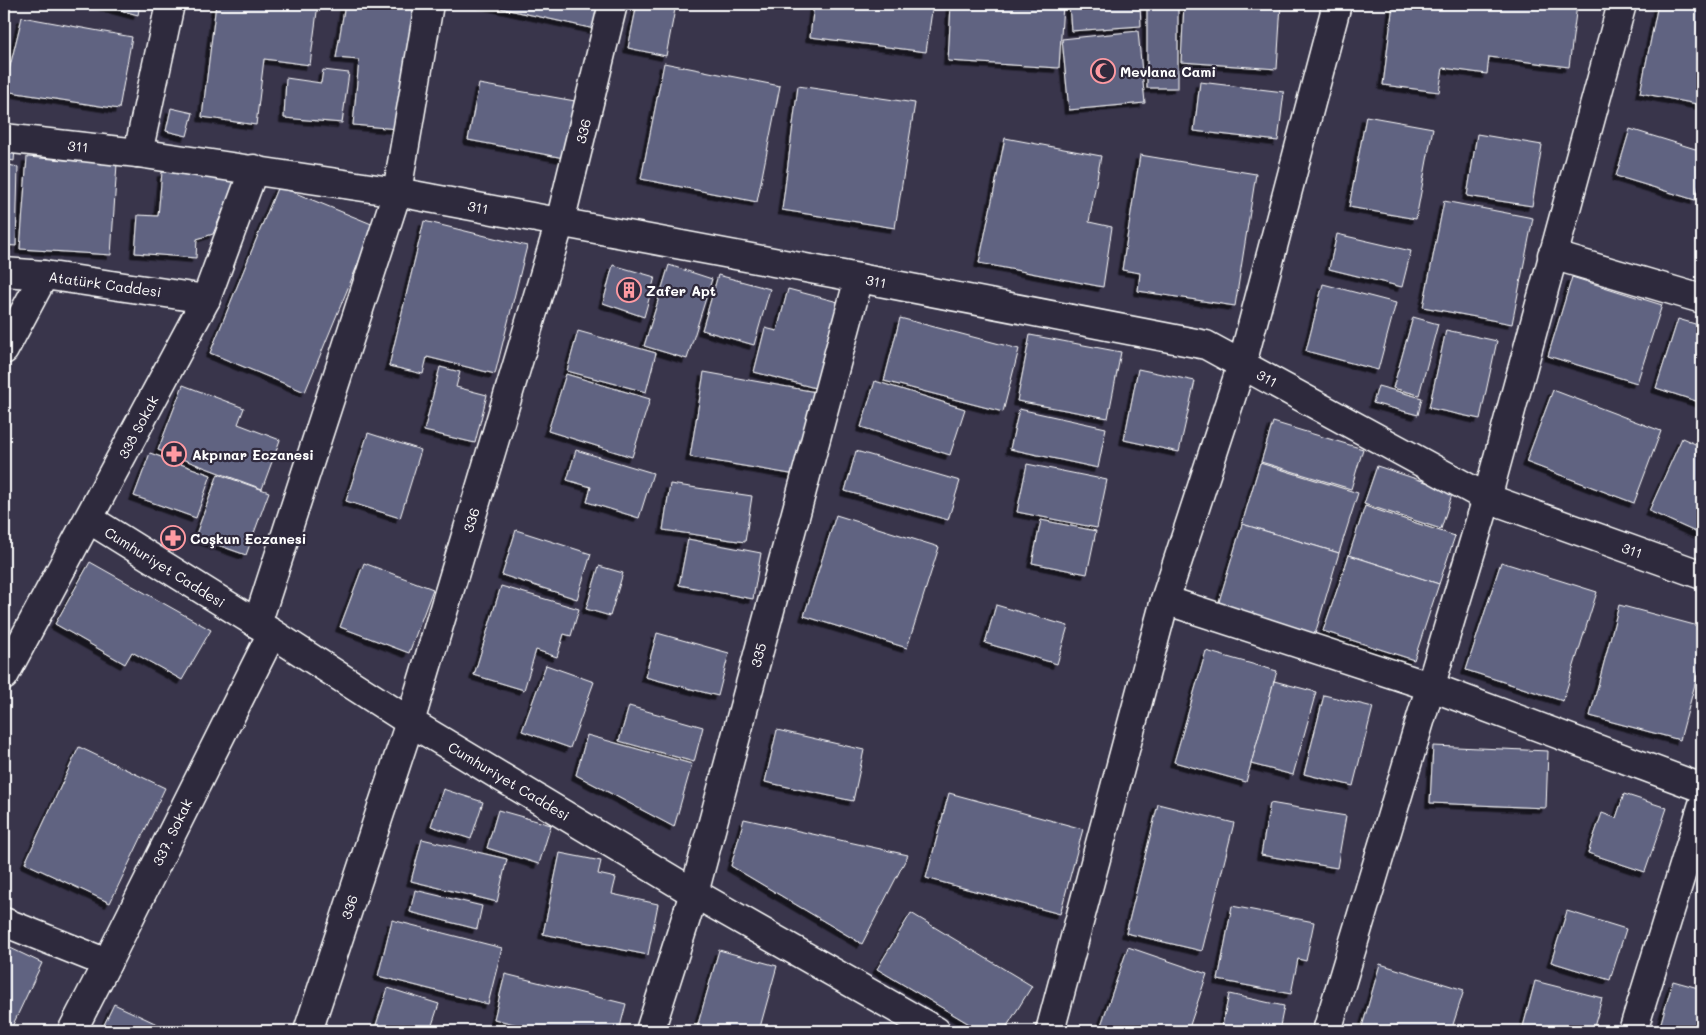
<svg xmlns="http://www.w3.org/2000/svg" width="1706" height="1035" font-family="Mali,sans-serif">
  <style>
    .building { fill: #616381; stroke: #fff; filter: url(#shadow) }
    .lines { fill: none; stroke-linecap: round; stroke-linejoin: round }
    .minor-casing { stroke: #fff; stroke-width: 31 }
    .minor { stroke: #2f2a3d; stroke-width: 28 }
    .labels { text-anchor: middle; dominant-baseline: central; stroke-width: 4.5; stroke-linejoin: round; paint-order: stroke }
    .poi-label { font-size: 14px; font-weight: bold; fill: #fff; stroke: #2f2a3d; text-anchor: start }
    .street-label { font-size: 14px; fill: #fff; stroke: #2f2a3d }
  </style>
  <defs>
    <filter id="shadow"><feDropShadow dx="-4.5" dy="4.5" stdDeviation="0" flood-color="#0009"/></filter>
  </defs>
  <rect width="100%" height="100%" fill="#39354b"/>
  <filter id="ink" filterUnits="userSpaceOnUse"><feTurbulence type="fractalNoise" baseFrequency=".02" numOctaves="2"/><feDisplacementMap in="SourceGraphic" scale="10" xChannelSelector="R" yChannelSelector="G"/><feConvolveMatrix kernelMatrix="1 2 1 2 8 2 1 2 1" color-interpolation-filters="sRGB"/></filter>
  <g filter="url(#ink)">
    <g class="building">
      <path d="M 4,4 L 12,4 L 4,24 Z"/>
      <path d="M 97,4 L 140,4 L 138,15 Z"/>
      <path d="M 216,4 L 318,4 L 310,65 L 264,59 L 256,125 L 202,117 Z"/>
      <path d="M 345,4 L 418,4 L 398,129 L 353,125 L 359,60 L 336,58 Z"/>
      <path d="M 482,4 L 605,4 L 599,30 Z"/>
      <path d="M 637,4 L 676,4 L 666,56 L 628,48 Z"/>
      <path d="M 814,4 L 933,4 L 926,52 L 810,37 Z"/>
      <path d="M 951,4 L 1063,4 L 1059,68 L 948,61 Z"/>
      <path d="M 1069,4 L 1140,4 L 1141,26 L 1071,31 Z"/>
      <rect x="1147" y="4" width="31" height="84"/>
      <path d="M 1184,4 L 1281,4 L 1277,69 L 1181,62 Z"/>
      <path d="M 1393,4 L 1564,4 L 1577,5 L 1569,67 L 1489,57 L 1487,74 L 1443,68 L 1439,92 L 1383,85 Z"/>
      <path d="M 1658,4 L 1690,4 L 1702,6 L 1702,105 L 1640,93 Z"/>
      <path d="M 22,17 L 132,37 L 119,109 L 4,91 Z"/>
      <path d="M 1138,31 L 1145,103 L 1069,110 L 1062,39 Z"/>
      <path d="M 664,63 L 780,86 L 757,202 L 641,179 Z"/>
      <path d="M 323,70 L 349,73 L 342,123 L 284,118 L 286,78 L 321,83 Z"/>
      <path d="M 1200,82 L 1284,92 L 1278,141 L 1194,131 Z"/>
      <path d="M 479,84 L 575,101 L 564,158 L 468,140 Z"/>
      <path d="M 798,86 L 915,103 L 895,228 L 782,210 Z"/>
      <path d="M 171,108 L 193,113 L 187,136 L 166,131 Z"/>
      <path d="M 1366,116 L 1433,128 L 1416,219 L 1349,207 Z"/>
      <path d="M 1630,129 L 1702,151 L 1702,176 L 1695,200 L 1616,176 Z"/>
      <path d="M 1477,134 L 1542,145 L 1532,206 L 1467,196 Z"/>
      <path d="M 1005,138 L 1101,156 L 1089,222 L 1112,227 L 1103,287 L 979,263 Z"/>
      <path d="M 4,148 L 15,149 L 14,161 L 4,159 Z"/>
      <path d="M 1140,155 L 1256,174 L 1235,306 L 1138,291 L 1140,273 L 1122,270 Z"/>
      <path d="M 27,157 L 117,164 L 111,255 L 20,249 Z"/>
      <path d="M 4,164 L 18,167 L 16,246 L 4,245 Z"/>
      <path d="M 162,172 L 237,177 L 213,234 L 197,239 L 196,258 L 135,253 L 138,215 L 158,216 Z"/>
      <path d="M 278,186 L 374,225 L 305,392 L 210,353 Z"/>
      <path d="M 1444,201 L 1533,218 L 1512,324 L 1423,307 Z"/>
      <path d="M 424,221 L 527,246 L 495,374 L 427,357 L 423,374 L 389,366 Z"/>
      <path d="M 1337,234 L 1411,251 L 1402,287 L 1329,269 Z"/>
      <path d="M 613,265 L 655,277 L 644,317 L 603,303 Z"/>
      <path d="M 669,265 L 712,279 L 687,359 L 644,346 Z"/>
      <path d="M 718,275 L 770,289 L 754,345 L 702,330 Z"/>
      <path d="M 1572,277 L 1662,305 L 1637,383 L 1548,356 Z"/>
      <path d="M 1323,284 L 1396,303 L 1378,370 L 1306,351 Z"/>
      <path d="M 788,289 L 842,303 L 819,389 L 754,372 L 765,328 L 777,331 Z"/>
      <path d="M 1413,317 L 1438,324 L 1419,395 L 1393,388 Z"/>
      <path d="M 900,318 L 1019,349 L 1003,412 L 884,381 Z"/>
      <path d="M 1678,319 L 1702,326 L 1702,403 L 1656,388 Z"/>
      <path d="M 1446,330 L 1497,341 L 1480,419 L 1429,408 Z"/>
      <path d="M 578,331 L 656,353 L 646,392 L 567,371 Z"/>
      <path d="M 1030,335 L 1121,352 L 1108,418 L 1017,401 Z"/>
      <path d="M 440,367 L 460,372 L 456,387 L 487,395 L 475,443 L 424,431 Z"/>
      <path d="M 1138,369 L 1195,381 L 1179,452 L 1124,440 Z"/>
      <path d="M 704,372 L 816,392 L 802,476 L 690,457 Z"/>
      <path d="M 566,374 L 650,399 L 632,457 L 548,431 Z"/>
      <path d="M 875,381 L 965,409 L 950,455 L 861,427 Z"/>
      <path d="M 183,385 L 244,408 L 238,424 L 280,440 L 262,489 L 158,450 Z"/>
      <path d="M 1378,386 L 1422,398 L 1418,415 L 1373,403 Z"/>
      <path d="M 1553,390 L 1661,431 L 1634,503 L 1526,462 Z"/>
      <path d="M 1019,409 L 1106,428 L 1098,468 L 1010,449 Z"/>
      <path d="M 1273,422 L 1363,449 L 1351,489 L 1261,462 Z"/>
      <path d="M 368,433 L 421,450 L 400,518 L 346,501 Z"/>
      <path d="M 1682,438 L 1702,447 L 1702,535 L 1649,511 Z"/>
      <path d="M 576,450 L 653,473 L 639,518 L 587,502 L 591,487 L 567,480 Z"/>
      <path d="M 856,451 L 960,481 L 948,520 L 845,491 Z"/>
      <path d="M 150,453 L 211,475 L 196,518 L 134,496 Z"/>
      <path d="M 1260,463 L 1358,493 L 1339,553 L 1242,524 Z"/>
      <path d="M 1027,464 L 1107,480 L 1097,528 L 1017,512 Z"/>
      <path d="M 1377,466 L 1453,491 L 1441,529 L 1364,504 Z"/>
      <path d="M 218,474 L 269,492 L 246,555 L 195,537 Z"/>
      <path d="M 670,484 L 752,496 L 745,542 L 663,530 Z"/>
      <path d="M 1365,506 L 1455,536 L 1439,584 L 1349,555 Z"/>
      <path d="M 836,515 L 939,547 L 907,648 L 804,616 Z"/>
      <path d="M 1041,520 L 1096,531 L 1087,574 L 1032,563 Z"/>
      <path d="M 1242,524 L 1339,553 L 1315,634 L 1218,605 Z"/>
      <path d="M 516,530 L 591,554 L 577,599 L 502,575 Z"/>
      <path d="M 688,539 L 761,553 L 753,599 L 679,585 Z"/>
      <path d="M 1349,555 L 1439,584 L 1414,660 L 1323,631 Z"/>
      <path d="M 90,562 L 211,630 L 182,680 L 132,652 L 125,664 L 55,624 Z"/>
      <path d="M 1501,562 L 1597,592 L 1563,701 L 1466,670 Z"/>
      <path d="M 364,563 L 433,589 L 409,653 L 340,627 Z"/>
      <path d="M 599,566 L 623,573 L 610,616 L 586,609 Z"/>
      <path d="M 501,586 L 579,609 L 571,636 L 564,634 L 557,657 L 536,650 L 524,690 L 474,675 Z"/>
      <path d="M 996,605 L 1068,626 L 1057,664 L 985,643 Z"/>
      <path d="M 1619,605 L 1702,627 L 1702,658 L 1680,740 L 1590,716 Z"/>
      <path d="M 657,633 L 729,653 L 718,696 L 645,677 Z"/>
      <path d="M 1206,651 L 1277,671 L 1246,782 L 1174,762 Z"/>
      <path d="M 546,665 L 594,682 L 570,748 L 522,731 Z"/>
      <path d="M 1274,681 L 1316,692 L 1293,775 L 1251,764 Z"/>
      <path d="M 1324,695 L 1373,707 L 1353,786 L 1304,774 Z"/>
      <path d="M 629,706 L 703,727 L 694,762 L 619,741 Z"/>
      <path d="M 777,730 L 864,750 L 853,801 L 765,782 Z"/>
      <path d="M 587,735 L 692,764 L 674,827 L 576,775 Z"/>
      <path d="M 1433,746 L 1548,751 L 1546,808 L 1430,803 Z"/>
      <path d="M 79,747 L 165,788 L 110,903 L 25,863 Z"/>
      <path d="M 443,789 L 483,802 L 471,839 L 431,826 Z"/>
      <path d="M 949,793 L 1083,829 L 1060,914 L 926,878 Z"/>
      <path d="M 1624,794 L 1667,808 L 1645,872 L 1588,853 L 1602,813 L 1616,818 Z"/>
      <path d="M 1270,803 L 1346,816 L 1337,868 L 1261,855 Z"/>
      <path d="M 1158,804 L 1234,823 L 1202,951 L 1126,933 Z"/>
      <path d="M 498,810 L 551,825 L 539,864 L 487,848 Z"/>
      <path d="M 744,819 L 908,855 L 862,944 L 731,866 Z"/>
      <path d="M 422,839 L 507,859 L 497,902 L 411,881 Z"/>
      <path d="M 560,853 L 601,861 L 598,874 L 616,878 L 612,894 L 658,904 L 648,955 L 543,934 Z"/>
      <path d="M 415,890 L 482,906 L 477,929 L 410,912 Z"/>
      <path d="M 1232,906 L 1314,922 L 1306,961 L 1298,959 L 1291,994 L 1218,980 Z"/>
      <path d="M 1567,911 L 1626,929 L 1610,980 L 1551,962 Z"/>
      <path d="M 911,913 L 1032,986 L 1004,1031 L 981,1031 L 877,969 Z"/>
      <path d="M 392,920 L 502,948 L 488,1004 L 378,976 Z"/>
      <path d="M 4,945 L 42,963 L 10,1031 L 4,1031 Z"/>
      <path d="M 1128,947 L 1207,974 L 1188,1031 L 1099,1031 Z"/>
      <path d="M 719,950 L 777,966 L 759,1031 L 696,1031 Z"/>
      <path d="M 1380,964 L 1464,990 L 1451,1031 L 1376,1031 L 1362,1027 Z"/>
      <path d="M 505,974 L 626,1004 L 619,1031 L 542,1031 L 494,1019 Z"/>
      <path d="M 1535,981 L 1602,998 L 1593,1031 L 1540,1031 L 1523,1027 Z"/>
      <path d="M 1673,981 L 1702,989 L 1702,1031 L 1678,1031 L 1660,1026 Z"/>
      <path d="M 388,988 L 439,1004 L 430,1031 L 385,1031 L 375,1028 Z"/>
      <path d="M 1229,994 L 1284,1006 L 1279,1031 L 1221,1031 Z"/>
      <path d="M 114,1004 L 172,1031 L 101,1031 Z"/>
    </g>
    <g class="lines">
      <defs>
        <g id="minor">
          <path d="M 4,138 L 138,153 L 397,192 L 859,278 L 1206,345 L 1487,498 L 1702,575"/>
          <path d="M 138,153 L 170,4"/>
          <path d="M 1552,255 L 1702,299"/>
          <path d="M 4,272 L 44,275 L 206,299"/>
          <path d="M 4,350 L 44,275"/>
          <path d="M 89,519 L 272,633 L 410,722 L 694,893 L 936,1031"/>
          <path d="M 1165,600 L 1429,686 L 1702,788"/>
          <path d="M 257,624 L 397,192 L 429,4"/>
          <path d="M 4,676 L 206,299 L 254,169"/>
          <path d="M 4,922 L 107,963"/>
          <path d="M 72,1031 L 107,963 L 272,633"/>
          <path d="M 308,1031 L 410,722 L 560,222 L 613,4"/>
          <path d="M 650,1031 L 694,893 L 859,278"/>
          <path d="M 1050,1031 L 1165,600 L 1242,364 L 1337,4"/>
          <path d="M 1327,1031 L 1487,498 L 1622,4"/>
          <path d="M 1633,1031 L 1702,807"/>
        </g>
      </defs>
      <use href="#minor" class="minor-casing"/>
      <use href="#minor" class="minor"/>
    </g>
  </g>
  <defs>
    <symbol id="mosque-ring" viewBox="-11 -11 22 22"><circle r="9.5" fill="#2f2a3d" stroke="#ff9aa2" stroke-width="1.5"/><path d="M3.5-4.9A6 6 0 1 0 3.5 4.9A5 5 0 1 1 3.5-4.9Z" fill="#ff9aa2"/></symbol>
    <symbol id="building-ring" viewBox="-11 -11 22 22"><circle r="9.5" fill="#2f2a3d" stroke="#ff9aa2" stroke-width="1.5"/><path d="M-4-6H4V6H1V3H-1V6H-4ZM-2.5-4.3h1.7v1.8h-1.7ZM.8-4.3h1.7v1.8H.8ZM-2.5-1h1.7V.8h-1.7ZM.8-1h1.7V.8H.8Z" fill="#ff9aa2"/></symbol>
    <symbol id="pharmacy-ring" viewBox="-11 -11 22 22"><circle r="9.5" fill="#2f2a3d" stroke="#ff9aa2" stroke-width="1.5"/><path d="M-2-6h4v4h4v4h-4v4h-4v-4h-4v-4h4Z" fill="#ff9aa2"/></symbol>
  </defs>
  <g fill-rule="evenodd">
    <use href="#mosque-ring" x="1089" y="57" width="28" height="28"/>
    <use href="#building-ring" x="615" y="276" width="28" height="28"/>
    <use href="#pharmacy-ring" x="160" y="440" width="28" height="28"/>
    <use href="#pharmacy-ring" x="159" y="524" width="28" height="28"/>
  </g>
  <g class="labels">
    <g class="poi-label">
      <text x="1120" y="71">Mevlana Cami</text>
      <text x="646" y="290">Zafer Apt</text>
      <text x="192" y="454">Akpınar Eczanesi</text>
      <text x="190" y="538">Coşkun Eczanesi</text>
    </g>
    <g class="street-label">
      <text transform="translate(583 131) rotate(-76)">336</text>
      <text transform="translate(78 146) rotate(6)">311</text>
      <text transform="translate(478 207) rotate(11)">311</text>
      <text transform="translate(876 281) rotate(11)">311</text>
      <text transform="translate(105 284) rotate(8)">Atatürk Caddesi</text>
      <text transform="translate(1267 378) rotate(29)">311</text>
      <text transform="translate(138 427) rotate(-62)">338 Sokak</text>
      <text transform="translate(471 520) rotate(-73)">336</text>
      <text transform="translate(1632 550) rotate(20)">311</text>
      <text transform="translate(165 567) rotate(32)">Cumhuriyet Caddesi</text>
      <text transform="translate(758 655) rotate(-75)">335</text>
      <text transform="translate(509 781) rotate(31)">Cumhuriyet Caddesi</text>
      <text transform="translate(172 832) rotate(-64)">337. Sokak</text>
      <text transform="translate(349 907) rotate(-72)">336</text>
    </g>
  </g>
  <rect width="1706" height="1035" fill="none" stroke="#2f2a3d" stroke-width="20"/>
  <rect x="10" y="10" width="1686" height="1015" fill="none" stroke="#fff" stroke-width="2" filter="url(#ink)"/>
</svg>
